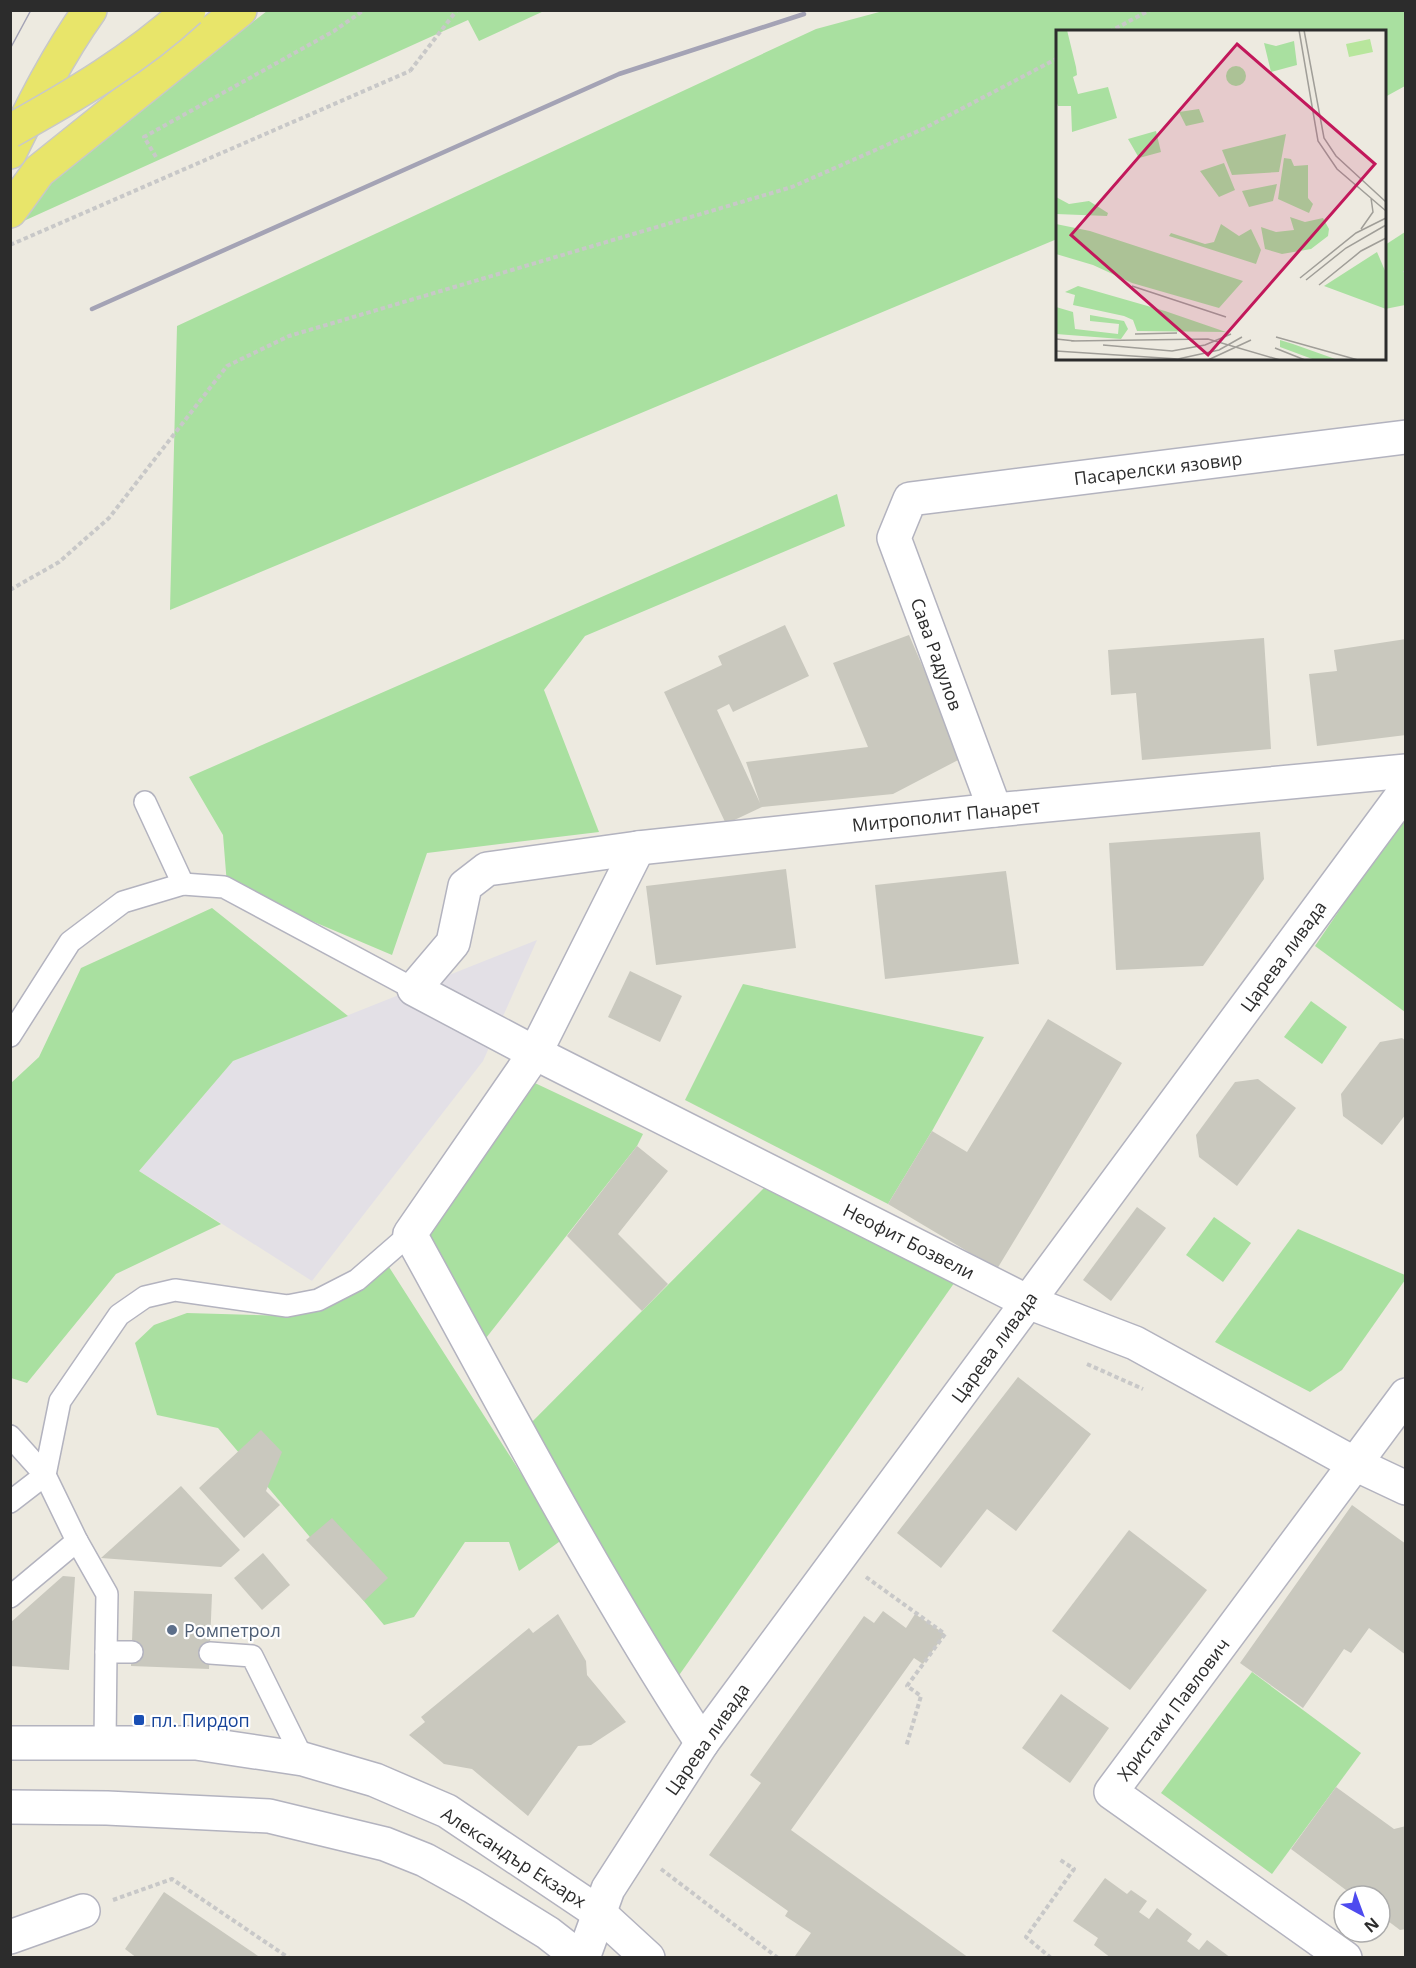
<svg xmlns="http://www.w3.org/2000/svg" width="1416" height="1968" font-family="'Open Sans',sans-serif">
  <style>
    .industrial { fill: #e3e0e6 }
    .green { fill: #a9e0a0 }
    .building { fill: #c9c8be }
    .lines { fill: none; stroke-linecap: round; stroke-linejoin: round }
    .lane-casing { stroke: #b3b3bf; stroke-width: 24 }
    .street-casing { stroke: #b3b3bf; stroke-width: 36 }
    .secondary-casing { stroke: #b3b3bf; stroke-width: 36 }
    .primary-casing { stroke: #c8c8c8; stroke-width: 36 }
    .path { stroke: #c8c8c8; stroke-width: 4; stroke-dasharray: 4.5 3; stroke-linecap: butt }
    .lane { stroke: #fff; stroke-width: 21 }
    .street { stroke: #fff; stroke-width: 33 }
    .secondary { stroke: #fff; stroke-width: 33 }
    .primary { stroke: #e8e56a; stroke-width: 33 }
    .tram { stroke: #a4a3b5; stroke-width: 1.5 }
    .rail { stroke: #a4a3b5; stroke-width: 4.5 }
    .primary-bridge-casing { stroke: #c8c8c8; stroke-width: 36; stroke-linecap: butt }
    .path-bridge { stroke: #c8c8c8; stroke-width: 4; stroke-dasharray: 4.5 3; stroke-linecap: butt }
    .primary-bridge { stroke: #e8e56a; stroke-width: 33 }
    .service-dot { fill: #5c6f8a; stroke: #fff; stroke-width: 2 }
    .transit-dot { fill: #1a4fb4; stroke: #fff; stroke-width: 2 }
    .labels { text-anchor: middle; dominant-baseline: central; stroke-width: 4.5; stroke-linejoin: round; paint-order: stroke }
    .street-label { font-size: 18px; fill: #2c2c2c; stroke: #fff }
    .service-label { font-size: 18px; fill: #4e5e75; stroke: #fff; text-anchor: start }
    .transit-label { font-size: 18px; fill: #164399; stroke: #fff; text-anchor: start }
    .inset-road { fill: none; stroke: #a09e98; stroke-width: 1.5 }
    .view { fill: #c2185b; fill-opacity: 0.15; stroke: #c2185b; stroke-width: 3 }
    .inset-edge { fill: none; stroke: #2c2c2c; stroke-width: 3 }
  </style>
  <rect width="100%" height="100%" fill="#edeae0"/>
  <path class="industrial" d="M 537,940 L 483,1061 L 312,1281 L 139,1171 L 233,1061 Z"/>
  <g class="green">
    <path d="M 267,11 L 544,11 L 479,41 L 468,20 L 17,224 L 53,176 Z"/>
    <path d="M 883,11 L 1405,11 L 1405,86 L 1385,97 L 1384,32 L 1058,32 L 1057,239 L 170,610 L 177,326 L 816,29 Z"/>
    <path d="M 1405,232 L 1405,305 L 1385,309 L 1385,245 Z"/>
    <path d="M 837,494 L 845,526 L 585,636 L 544,690 L 599,832 L 427,853 L 392,955 L 227,885 L 223,835 L 189,777 Z"/>
    <path d="M 1405,814 L 1405,1012 L 1315,946 Z"/>
    <path d="M 212,908 L 348,1016 L 233,1061 L 139,1171 L 221,1224 L 116,1274 L 27,1383 L 11,1378 L 11,1083 L 39,1057 L 81,968 Z"/>
    <path d="M 743,984 L 984,1037 L 932,1131 L 888,1204 L 685,1100 Z"/>
    <path d="M 1311,1001 L 1347,1027 L 1322,1064 L 1284,1037 Z"/>
    <path d="M 520,1076 L 643,1134 L 637,1146 L 475,1352 L 410,1234 Z"/>
    <path d="M 777,1175 L 964,1269 L 668,1691 L 520,1434 Z"/>
    <path d="M 1214,1217 L 1251,1243 L 1223,1282 L 1186,1255 Z"/>
    <path d="M 1298,1229 L 1405,1275 L 1405,1280 L 1342,1370 L 1310,1392 L 1215,1342 Z"/>
    <path d="M 389,1267 L 563,1539 L 519,1571 L 509,1542 L 465,1542 L 414,1617 L 384,1625 L 218,1428 L 157,1415 L 135,1343 L 154,1325 L 187,1313 L 293,1316 Z"/>
    <path d="M 1252,1672 L 1361,1753 L 1272,1874 L 1161,1793 Z"/>
  </g>
  <g class="building">
    <path d="M 785,625 L 809,676 L 733,712 L 729,704 L 717,710 L 760,803 L 746,762 L 868,747 L 833,663 L 909,635 L 962,758 L 893,794 L 762,807 L 726,824 L 664,692 L 722,665 L 718,656 Z"/>
    <path d="M 1264,638 L 1271,749 L 1142,760 L 1136,693 L 1111,695 L 1108,650 Z"/>
    <path d="M 1406,639 L 1406,735 L 1317,746 L 1309,674 L 1337,671 L 1334,650 Z"/>
    <path d="M 1260,832 L 1264,879 L 1203,966 L 1116,970 L 1109,843 Z"/>
    <path d="M 786,869 L 796,948 L 656,965 L 646,886 Z"/>
    <path d="M 1006,871 L 1019,964 L 885,979 L 875,885 Z"/>
    <path d="M 630,971 L 682,996 L 660,1042 L 608,1017 Z"/>
    <path d="M 1048,1019 L 1122,1063 L 997,1269 L 888,1204 L 932,1131 L 967,1152 Z"/>
    <path d="M 1402,1038 L 1406,1041 L 1406,1114 L 1382,1145 L 1343,1116 L 1341,1094 L 1380,1042 Z"/>
    <path d="M 1258,1079 L 1296,1108 L 1237,1186 L 1199,1157 L 1196,1135 L 1235,1082 Z"/>
    <path d="M 637,1146 L 668,1171 L 618,1234 L 668,1284 L 642,1311 L 567,1236 Z"/>
    <path d="M 1137,1207 L 1166,1228 L 1111,1301 L 1083,1280 Z"/>
    <path d="M 1018,1377 L 1091,1434 L 1016,1531 L 987,1509 L 941,1568 L 897,1533 Z"/>
    <path d="M 261,1430 L 282,1452 L 266,1491 L 280,1505 L 244,1538 L 199,1488 Z"/>
    <path d="M 181,1486 L 240,1550 L 221,1567 L 101,1558 Z"/>
    <path d="M 1352,1505 L 1406,1544 L 1406,1655 L 1369,1628 L 1351,1653 L 1344,1649 L 1303,1708 L 1240,1663 Z"/>
    <path d="M 332,1518 L 388,1578 L 364,1601 L 306,1540 Z"/>
    <path d="M 1129,1530 L 1207,1590 L 1130,1690 L 1052,1631 Z"/>
    <path d="M 263,1553 L 290,1585 L 262,1610 L 234,1578 Z"/>
    <path d="M 63,1576 L 75,1577 L 69,1670 L 10,1666 L 10,1623 Z"/>
    <path d="M 134,1591 L 212,1594 L 209,1669 L 131,1666 Z"/>
    <path d="M 883,1611 L 906,1628 L 915,1614 L 945,1634 L 923,1664 L 914,1658 L 791,1830 L 969,1958 L 797,1958 L 795,1956 L 811,1933 L 785,1916 L 788,1911 L 709,1855 L 761,1783 L 750,1775 L 864,1616 L 874,1623 Z"/>
    <path d="M 558,1614 L 586,1661 L 587,1675 L 626,1722 L 591,1745 L 578,1746 L 528,1816 L 472,1769 L 444,1764 L 409,1735 L 425,1722 L 421,1717 L 529,1628 L 533,1633 Z"/>
    <path d="M 1061,1694 L 1109,1728 L 1070,1783 L 1022,1748 Z"/>
    <path d="M 1336,1787 L 1394,1829 L 1406,1826 L 1406,1929 L 1400,1930 L 1380,1915 L 1380,1896 L 1354,1896 L 1291,1849 Z"/>
    <path d="M 1105,1878 L 1127,1894 L 1131,1890 L 1147,1901 L 1139,1912 L 1149,1919 L 1157,1908 L 1192,1934 L 1187,1941 L 1199,1950 L 1207,1940 L 1231,1958 L 1111,1958 L 1094,1945 L 1098,1938 L 1073,1921 Z"/>
    <path d="M 164,1892 L 261,1958 L 137,1958 L 125,1949 Z"/>
  </g>
  <g class="lines">
    <defs>
      <g id="lane">
        <path d="M 145,802 L 183,884"/>
        <path d="M 10,1036 L 70,942 L 123,902 L 183,884 L 224,887 L 414,989"/>
        <path d="M 10,1436 L 45,1475 L 77,1541 L 10,1597"/>
        <path d="M 10,1502 L 45,1475 L 60,1401 L 119,1315 L 145,1297 L 175,1290 L 287,1306 L 318,1300 L 357,1280 L 410,1234"/>
        <path d="M 77,1541 L 107,1594 L 106,1652"/>
        <path d="M 210,1653 L 252,1656 L 303,1759"/>
        <path d="M 105,1743 L 106,1652 L 132,1652"/>
      </g>
      <g id="street">
        <path d="M 1406,771 L 995,810 L 638,848 L 487,869 L 465,886 L 453,943 L 414,989 L 535,1053 L 1028,1302 L 1135,1343 L 1355,1464 L 1406,1488"/>
        <path d="M 995,810 L 894,538 L 910,499 L 1406,437"/>
        <path d="M 638,848 L 535,1053 L 410,1234 C 504,1405 595,1579 702,1743"/>
        <path d="M 10,1937 L 83,1911"/>
        <path d="M 583,1958 L 608,1889 L 702,1743 L 1406,790"/>
        <path d="M 1345,1958 L 1111,1792 L 1406,1395"/>
      </g>
      <g id="secondary">
        <path d="M 10,1743 L 196,1743 L 303,1759 L 375,1780 L 447,1811 L 599,1913 L 648,1958"/>
        <path d="M 10,1807 L 107,1808 L 269,1816 L 385,1844 L 425,1860 L 472,1886 L 548,1933 L 580,1958"/>
      </g>
      <g id="primary">
        <path d="M 10,152 C 34,103 58,55 90,10"/>
        <path d="M 10,211 L 39,171 L 240,10"/>
      </g>
    </defs>
    <use href="#lane" class="lane-casing"/>
    <use href="#street" class="street-casing"/>
    <use href="#secondary" class="secondary-casing"/>
    <use href="#primary" class="primary-casing"/>
    <g class="path">
      <path d="M 1109,32 L 1150,10"/>
      <path d="M 410,71 L 457,10"/>
      <path d="M 156,157 L 144,137 L 334,31 L 364,10"/>
      <path d="M 1404,273 L 1406,272"/>
      <path d="M 10,590 L 59,562 L 109,518 L 227,366 L 289,336 L 792,187 L 925,128 L 1058,58"/>
      <path d="M 1087,1364 L 1143,1389"/>
      <path d="M 866,1577 L 945,1634 L 907,1686 L 921,1696 L 906,1747"/>
      <path d="M 661,1869 L 778,1958"/>
      <path d="M 113,1900 L 172,1879 L 289,1958"/>
      <path d="M 1051,1958 L 1026,1937 L 1074,1869 L 1059,1859"/>
    </g>
    <use href="#lane" class="lane"/>
    <use href="#street" class="street"/>
    <use href="#secondary" class="secondary"/>
    <use href="#primary" class="primary"/>
    <path class="tram" d="M 10,49 L 31,10"/>
    <path class="rail" d="M 92,309 L 619,74 L 804,14"/>
    <defs>
      <path id="primary-bridge" d="M 10,131 C 73,96 136,59 189,10"/>
    </defs>
    <use href="#primary-bridge" class="primary-bridge-casing"/>
    <path class="path-bridge" d="M 10,245 L 410,71"/>
    <use href="#primary-bridge" class="primary-bridge"/>
  </g>
  <circle class="service-dot" cx="172" cy="1630" r="6"/>
  <rect class="transit-dot" x="133" y="1714" width="12" height="12" rx="3"/>
  <g class="labels">
    <g class="street-label">
      <text transform="translate(1158 468) rotate(-7)">Пасарелски язовир</text>
      <text transform="translate(937 654) rotate(70)">Сава Радулов</text>
      <text transform="translate(946 815) rotate(-6)">Митрополит Панарет</text>
      <text transform="translate(1283 956) rotate(-54)">Царева ливада</text>
      <text transform="translate(909 1241) rotate(27)">Неофит Бозвели</text>
      <text transform="translate(994 1347) rotate(-54)">Царева ливада</text>
      <text transform="translate(1173 1709) rotate(-53)">Христаки Павлович</text>
      <text transform="translate(707 1739) rotate(-55)">Царева ливада</text>
      <text transform="translate(514 1857) rotate(33)">Александър Екзарх</text>
    </g>
    <g class="service-label">
      <text x="184" y="1630">Ромпетрол</text>
    </g>
    <g class="transit-label">
      <text x="151" y="1720">пл. Пирдоп</text>
    </g>
  </g>
  <g transform="translate(1056 30)">
    <rect width="330" height="330" fill="#edeae0"/>
    <path d="M 0,0 L 11,0 L 20,37 L 21,45 L 17,47 L 22,64 L 52,57 L 61,88 L 16,102 L 15,76 L 2,76 L 0,70 ZM 238,11 L 241,35 L 215,42 L 208,13 L 220,16 ZM170 46a10 10 0 1 1 20 0a10 10 0 1 1-20 0ZM 143,79 L 148,92 L 130,96 L 123,82 ZM 100,101 L 105,122 L 83,128 L 72,109 ZM 230,104 L 223,142 L 176,145 L 166,120 ZM 228,128 L 235,129 L 238,136 L 252,135 L 252,168 L 257,174 L 253,183 L 222,169 ZM 168,133 L 179,160 L 163,167 L 144,141 ZM 221,154 L 217,171 L 193,177 L 186,161 ZM 0,167 L 13,174 L 33,171 L 52,183 L 51,186 L 0,184 ZM 234,187 L 249,192 L 267,188 L 273,199 L 272,206 L 255,219 L 226,224 L 209,219 L 205,197 L 220,202 L 238,200 ZM 0,194 L 34,201 L 187,251 L 163,278 L 76,253 L 37,235 L 0,224 ZM 165,194 L 183,206 L 195,199 L 205,220 L 200,234 L 113,206 L 115,203 L 149,214 L 158,212 ZM 321,222 L 330,243 L 330,279 L 268,256 ZM 22,256 L 109,281 L 170,302 L 81,301 L 77,290 L 68,286 L 17,275 L 19,265 L 9,262 ZM 0,277 L 17,282 L 19,299 L 62,304 L 63,294 L 34,291 L 34,285 L 68,291 L 72,299 L 65,309 L 0,304 ZM 224,310 L 237,314 L 282,330 L 259,330 L 224,317 Z" fill="#a9e0a0"/>
    <path d="M 314,9 L 317,22 L 293,27 L 290,14 Z" fill="#b8e69d"/>
    <path class="inset-road" d="M 243,0 L 262,111 L 281,139 L 330,181M 248,0 L 268,108 L 280,126 L 330,172M 305,199 L 317,182 L 315,168M 244,248 L 300,203 L 330,188M 250,250 L 290,218 L 330,195M 263,255 L 305,221 L 330,208M 76,256 L 170,287M 79,304 L 121,303M 220,307 L 302,330M 0,309 L 19,311M 15,311 L 152,309 L 224,330M 47,315 L 116,321 L 149,315 L 175,304M 219,318 L 249,330M 0,321 L 122,329 L 163,320 L 186,307M 152,330 L 195,310"/>
    <path class="view" d="M 181,14 L 319,134 L 152,325 L 15,205 Z"/>
    <rect width="330" height="330" class="inset-edge"/>
  </g>
  <rect width="1416" height="1968" fill="none" stroke="#2c2c2c" stroke-width="24"/>
  <g transform="translate(1362 1914) rotate(139)"><circle r="28" fill="#ffffff" stroke="#ababab" stroke-width="1.5"/>
  <path d="M0-4.5L10 22L0 15L-10 22Z" fill="#4e4bef"/>
  <text y="-9" font-size="16" font-weight="bold" text-anchor="middle" fill="#2c2c2c">N</text>
  </g>
</svg>
